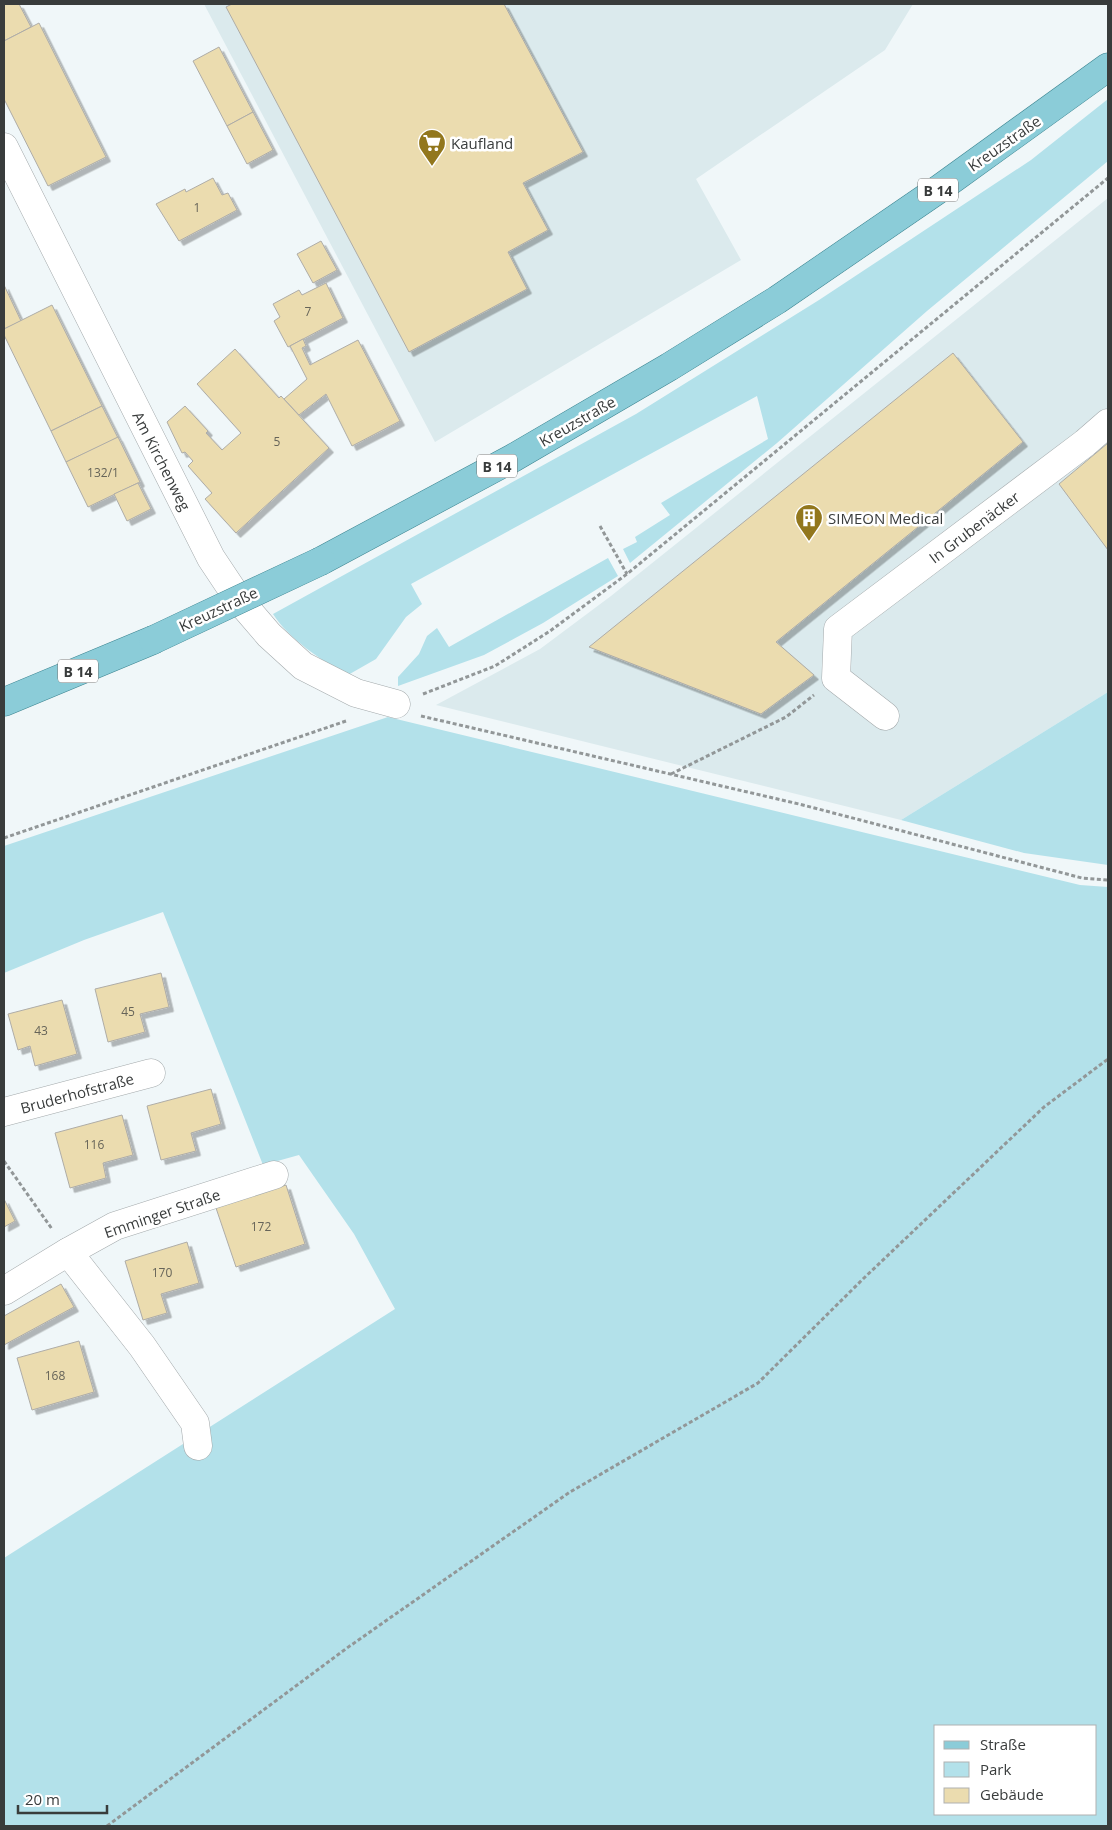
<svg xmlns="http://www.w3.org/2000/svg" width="1112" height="1830" font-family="'Open Sans',sans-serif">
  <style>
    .built { fill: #dbeaed }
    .green { fill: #b3e1ea; fill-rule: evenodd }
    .building { fill: #ebdcaf; stroke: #aeaca7; filter: url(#shadow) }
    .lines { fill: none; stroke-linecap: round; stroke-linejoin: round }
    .minor-casing { stroke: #a4aaac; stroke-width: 29 }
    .major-casing { stroke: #3c8490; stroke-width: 29 }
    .path { stroke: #929798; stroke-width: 3; stroke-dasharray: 4 2.5; stroke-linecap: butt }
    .minor { stroke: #fff; stroke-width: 28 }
    .major { stroke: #8bccd8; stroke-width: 28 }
    .major-bridge-casing { stroke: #3c8490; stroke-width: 29; stroke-linecap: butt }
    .major-bridge { stroke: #8bccd8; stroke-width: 28 }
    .labels { text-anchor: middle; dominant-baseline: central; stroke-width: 5; stroke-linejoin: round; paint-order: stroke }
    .number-label { font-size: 12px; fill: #666459 }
    .shield { fill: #fff; stroke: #747676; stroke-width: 1 }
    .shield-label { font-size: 14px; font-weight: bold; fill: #393c3c }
    .poi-label { font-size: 15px; fill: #393c3c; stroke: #fff; text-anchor: start }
    .street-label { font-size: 15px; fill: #393c3c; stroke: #fff }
  </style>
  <defs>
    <filter id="shadow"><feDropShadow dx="4.5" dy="4.5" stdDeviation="0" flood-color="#0004"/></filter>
  </defs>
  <rect width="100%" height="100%" fill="#f0f7f9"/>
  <g class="built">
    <path d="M 204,4 L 913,4 L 885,50 L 696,179 L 741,260 L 435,442 Z"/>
    <path d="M 1108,198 L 1108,692 L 901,820 L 436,705 L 540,649 L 611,596 Z"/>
  </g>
  <g class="green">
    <path d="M 1108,99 L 1108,161 L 927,311 L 777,443 L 630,563 L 623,549 L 637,542 L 635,537 L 670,515 L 661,503 L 768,439 L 757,396 L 411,584 L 422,604 L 406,617 L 376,659 L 348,675 C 323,662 288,638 273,614 L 636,414 L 819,300 L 1031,160 Z"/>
    <path d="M 608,558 L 618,576 L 543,623 L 484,655 L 398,686 L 398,677 L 419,654 L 427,636 L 437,628 L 449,647 Z"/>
    <path d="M 1108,692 L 1108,865 L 1024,853 L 901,820 Z"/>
    <path d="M 388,717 L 1080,885 L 1108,887 L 1108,1826 L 4,1826 L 4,1558 L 395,1309 L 354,1234 L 299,1155 L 263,1165 L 163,912 L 84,940 L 4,973 L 4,846 ZM 936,1726 L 1096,1726 L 1096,1814 L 936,1814 Z"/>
  </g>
  <g class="building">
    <path d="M 4,4 L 19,4 L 31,27 L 4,41 Z"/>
    <path d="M 232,4 L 504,4 L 583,152 L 523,183 L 548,230 L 508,252 L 527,289 L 409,352 L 226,7 Z"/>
    <path d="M 39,23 L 106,157 L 48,186 L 4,99 L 4,41 Z"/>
    <path d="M 219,47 L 253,112 L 227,126 L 193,61 Z"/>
    <path d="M 253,112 L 273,150 L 247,164 L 227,126 Z"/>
    <path d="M 213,178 L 222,195 L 228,193 L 237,210 L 179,241 L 156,204 L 185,189 L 186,192 Z"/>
    <path d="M 321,241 L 337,270 L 313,283 L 297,254 Z"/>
    <path d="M 326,283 L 343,318 L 288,347 L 274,321 L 280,317 L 273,304 L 299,290 L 302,295 Z"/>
    <path d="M 4,285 L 21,321 L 4,329 Z"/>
    <path d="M 52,305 L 102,406 L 51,431 L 4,335 L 4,329 Z"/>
    <path d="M 303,339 L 306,346 L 302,348 L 310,365 L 358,340 L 400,421 L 352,446 L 326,394 L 299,415 L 284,399 L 307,379 L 290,346 Z"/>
    <path d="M 235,349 L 279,398 L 281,396 L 329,448 L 236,533 L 205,499 L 212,493 L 188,466 L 193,461 L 185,452 L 182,453 L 167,422 L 185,406 L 208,431 L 206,433 L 222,450 L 241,433 L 197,384 Z"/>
    <path d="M 953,353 L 1023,442 L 776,642 L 814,675 L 761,714 L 589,647 Z"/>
    <path d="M 102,406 L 118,438 L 66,462 L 51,431 Z"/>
    <path d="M 118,437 L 140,482 L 88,507 L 66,462 Z"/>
    <path d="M 1108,443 L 1108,550 L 1059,484 Z"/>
    <path d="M 138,483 L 151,509 L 127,521 L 114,494 Z"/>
    <path d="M 161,973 L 169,1007 L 140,1014 L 145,1032 L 108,1042 L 95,989 Z"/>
    <path d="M 62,1000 L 77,1054 L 35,1066 L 30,1046 L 18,1050 L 8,1014 Z"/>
    <path d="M 211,1089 L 221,1124 L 191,1133 L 196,1151 L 161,1160 L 147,1106 Z"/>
    <path d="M 122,1115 L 133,1155 L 103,1163 L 106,1178 L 70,1188 L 55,1133 Z"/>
    <path d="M 286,1185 L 305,1244 L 236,1267 L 216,1208 Z"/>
    <path d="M 4,1199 L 15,1221 L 4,1227 Z"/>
    <path d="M 187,1242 L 199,1283 L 161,1294 L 167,1313 L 143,1320 L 125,1261 Z"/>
    <path d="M 61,1284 L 74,1307 L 4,1345 L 4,1316 Z"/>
    <path d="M 79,1341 L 94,1392 L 32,1410 L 17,1358 Z"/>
  </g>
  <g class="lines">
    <defs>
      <g id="minor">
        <path d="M 4,147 L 211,558 L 239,600 L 269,635 L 303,666 L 356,693 L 396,704"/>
        <path d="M 885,716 L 836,678 L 838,629 L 1085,443 L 1108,423"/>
        <path d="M 4,1112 L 151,1073"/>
        <path d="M 68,1252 L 142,1346 L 195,1423 L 198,1446"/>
        <path d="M 4,1291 L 68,1252 L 115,1226 L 274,1175"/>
      </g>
      <g id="major">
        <path d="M 321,561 L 513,458 L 669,367 L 777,300 L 939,189 L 1108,67"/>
        <path d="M 4,702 L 153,640"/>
      </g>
    </defs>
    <use href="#minor" class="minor-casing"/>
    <use href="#major" class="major-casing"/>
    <g class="path">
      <path d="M 600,526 L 627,574"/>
      <path d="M 423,694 L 495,666 L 550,631 L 627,574 L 1108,178"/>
      <path d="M 421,716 L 799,804 L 1082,878 L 1108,880"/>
      <path d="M 671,774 L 786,717 L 814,695"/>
      <path d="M 4,838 L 346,721"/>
      <path d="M 4,1161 L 52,1229"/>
      <path d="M 107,1826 L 347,1648 L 570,1492 L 758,1383 L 864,1278 L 1044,1107 L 1108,1059"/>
    </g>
    <use href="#minor" class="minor"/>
    <use href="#major" class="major"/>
    <defs>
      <path id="major-bridge" d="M 153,640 L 321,561"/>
    </defs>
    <use href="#major-bridge" class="major-bridge-casing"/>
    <use href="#major-bridge" class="major-bridge"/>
  </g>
  <defs>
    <symbol id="supermarket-pin" viewBox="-11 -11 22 30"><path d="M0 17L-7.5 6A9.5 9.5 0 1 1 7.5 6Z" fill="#92771d" stroke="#fff"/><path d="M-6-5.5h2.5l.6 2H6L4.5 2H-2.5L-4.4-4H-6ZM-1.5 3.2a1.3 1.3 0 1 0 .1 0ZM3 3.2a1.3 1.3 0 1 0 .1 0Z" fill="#fff"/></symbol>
    <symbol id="building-pin" viewBox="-11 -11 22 30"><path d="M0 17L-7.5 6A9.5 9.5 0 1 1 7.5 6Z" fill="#92771d" stroke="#fff"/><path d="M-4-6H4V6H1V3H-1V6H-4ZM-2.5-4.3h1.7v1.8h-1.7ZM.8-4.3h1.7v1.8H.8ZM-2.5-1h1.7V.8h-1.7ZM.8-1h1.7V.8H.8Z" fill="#fff"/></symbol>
  </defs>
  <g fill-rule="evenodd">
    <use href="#supermarket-pin" x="416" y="127" width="32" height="43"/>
    <use href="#building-pin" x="793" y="502" width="32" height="43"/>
  </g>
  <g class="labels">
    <g class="number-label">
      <text x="197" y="207">1</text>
      <text x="308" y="311">7</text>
      <text x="277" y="441">5</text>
      <text x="103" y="472">132/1</text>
      <text x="128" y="1011">45</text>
      <text x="41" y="1030">43</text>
      <text x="94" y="1144">116</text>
      <text x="261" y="1226">172</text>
      <text x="162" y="1272">170</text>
      <text x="55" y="1375">168</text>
    </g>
    <g class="shield">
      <rect x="918" y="178.5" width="40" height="23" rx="4"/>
      <rect x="477" y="454.5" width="40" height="23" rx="4"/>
      <rect x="58" y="659.5" width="40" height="23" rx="4"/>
    </g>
    <g class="shield-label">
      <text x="938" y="190">B 14</text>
      <text x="497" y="466">B 14</text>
      <text x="78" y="671">B 14</text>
    </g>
    <g class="poi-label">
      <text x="451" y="143">Kaufland</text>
      <text x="828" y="518">SIMEON Medical</text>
    </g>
    <g class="street-label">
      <text transform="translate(1004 143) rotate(-35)">Kreuzstraße</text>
      <text transform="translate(577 421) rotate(-30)">Kreuzstraße</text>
      <text transform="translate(162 461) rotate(63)">Am Kirchenweg</text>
      <text transform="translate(974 527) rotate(-37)">In Grubenäcker</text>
      <text transform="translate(218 609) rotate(-25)">Kreuzstraße</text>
      <text transform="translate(77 1093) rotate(-15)">Bruderhofstraße</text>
      <text transform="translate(162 1213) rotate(-19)">Emminger Straße</text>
    </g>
  </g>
  <rect width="1112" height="1830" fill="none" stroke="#393c3c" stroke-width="10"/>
  <rect x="934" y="1725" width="162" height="90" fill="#ffffff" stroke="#b0b1b1"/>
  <rect x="944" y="1741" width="25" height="8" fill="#8bccd8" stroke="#b0b1b1"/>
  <text x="980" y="1750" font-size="15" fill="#393c3c">Straße</text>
  <rect x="944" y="1762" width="25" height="15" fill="#b3e1ea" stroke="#b0b1b1"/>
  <text x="980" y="1775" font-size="15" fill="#393c3c">Park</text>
  <rect x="944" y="1788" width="25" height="15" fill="#ebdcaf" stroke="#b0b1b1"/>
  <text x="980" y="1800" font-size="15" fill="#393c3c">Gebäude</text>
  <path d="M18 1805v8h89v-8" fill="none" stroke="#393c3c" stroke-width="2.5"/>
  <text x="25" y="1805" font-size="15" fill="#393c3c" stroke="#ffffff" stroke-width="4" paint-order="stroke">20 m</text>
</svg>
